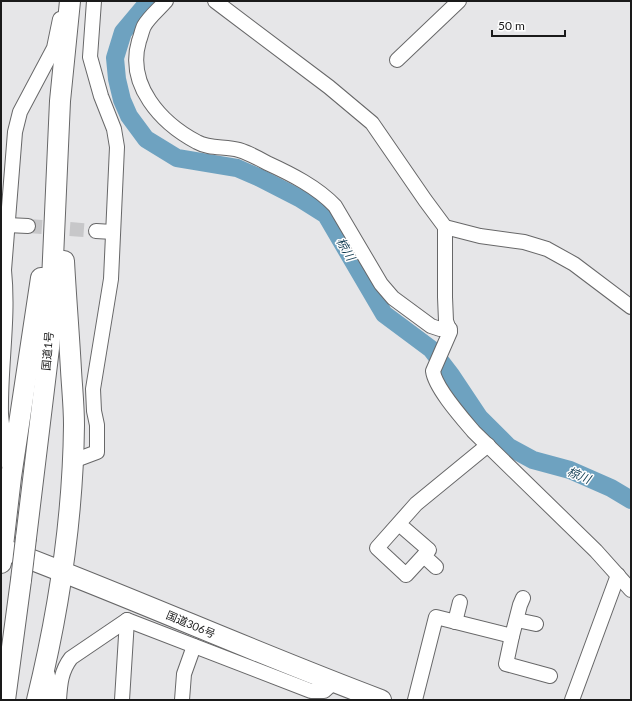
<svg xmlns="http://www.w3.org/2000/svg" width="632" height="701" font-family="Lato,'Noto Sans JP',sans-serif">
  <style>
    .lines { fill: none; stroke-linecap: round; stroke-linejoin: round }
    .river { stroke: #6ea2c0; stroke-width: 18 }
    .minor-tunnel { stroke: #c7c7c9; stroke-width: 14; stroke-dasharray: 14 7; stroke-linecap: butt }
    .minor-casing { stroke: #676768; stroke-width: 16 }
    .highway-casing { stroke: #676768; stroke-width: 22 }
    .minor { stroke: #fff; stroke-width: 14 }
    .highway { stroke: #fff; stroke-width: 20 }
    .highway-bridge-casing { stroke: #676768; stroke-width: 22; stroke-linecap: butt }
    .highway-bridge { stroke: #fff; stroke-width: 20 }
    .labels { text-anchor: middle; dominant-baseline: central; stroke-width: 3; stroke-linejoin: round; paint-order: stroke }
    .street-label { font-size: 11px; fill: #1a1a1a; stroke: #fff }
    .water-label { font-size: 12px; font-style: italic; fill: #103b51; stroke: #fff }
  </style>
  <rect width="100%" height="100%" fill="#e6e6e8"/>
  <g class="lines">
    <path class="river" d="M 149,1 L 123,32 L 115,58 L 117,79 L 122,100 L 129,116 L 146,139 L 177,158 L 237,168 L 260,178 L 299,198 L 326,215 L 384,314 L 431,349 L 451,375 L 479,417 L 509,447 L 533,460 L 570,470 L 611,488 L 631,500"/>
    <path class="minor-tunnel" d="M 28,226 L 96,231"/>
    <defs>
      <g id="minor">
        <path d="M 166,1 C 159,9 149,17 144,26 C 142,30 141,36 139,41 C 126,85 161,123 197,142 C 209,149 226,146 239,150 C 249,153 258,158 267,163 C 291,174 317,187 335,206 L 381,284 L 393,298 L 431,326 L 440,329 L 450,329"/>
        <path d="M 215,1 L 329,87 L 372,123 L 425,200 L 445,227 L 480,236 L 524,242 L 547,249 L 574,264 L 631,307"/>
        <path d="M 397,60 L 459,1"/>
        <path d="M 7,225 L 28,226"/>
        <path d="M 445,227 L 445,297 L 446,321 L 450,332 L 433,371 C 435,388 463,419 474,432 L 596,551 L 631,590"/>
        <path d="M 96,231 L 113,232"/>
        <path d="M 73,461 L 97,452 L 97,425 L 94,411 L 93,389 L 111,279 L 117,147 L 114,129 L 101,96 L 90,57 L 94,1"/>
        <path d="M 8,463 C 6,447 2,430 1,414 C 0,366 9,318 4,270 L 15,132 L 20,112 L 54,48 L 60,19"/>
        <path d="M 399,524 L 429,550 L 406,575 L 377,548 L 416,504 L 488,445"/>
        <path d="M 424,556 L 436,567"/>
        <path d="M 517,620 L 536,624"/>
        <path d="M 455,622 L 460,602"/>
        <path d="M 512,636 L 506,664 L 550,676"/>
        <path d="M 48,700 L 48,675"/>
        <path d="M 59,700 C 60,684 61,671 71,658 L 127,620 L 311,691 L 324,691 L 334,682"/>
        <path d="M 122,700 L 127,620"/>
        <path d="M 182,700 L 184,674 L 194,646"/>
        <path d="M 415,700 L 436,617 L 512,636 L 520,605 L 523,598"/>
        <path d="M 572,700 L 618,575"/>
      </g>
      <g id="highway">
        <path d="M 26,538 L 49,348 L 60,101 L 70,1"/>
        <path d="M 1,548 C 129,596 253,652 381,700"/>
        <path d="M 1,563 L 11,477 L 41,278"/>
        <path d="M 5,700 L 21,580"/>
        <path d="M 37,700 C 59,610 73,517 74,425 C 74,406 72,388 71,370 C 69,334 66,298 64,261"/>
      </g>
    </defs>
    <use href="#minor" class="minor-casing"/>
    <use href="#highway" class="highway-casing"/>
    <use href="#minor" class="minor"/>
    <use href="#highway" class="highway"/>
    <defs>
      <path id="highway-bridge" d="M 21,580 L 26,538"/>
    </defs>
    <use href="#highway-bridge" class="highway-bridge-casing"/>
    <use href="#highway-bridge" class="highway-bridge"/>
  </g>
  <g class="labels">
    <g class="street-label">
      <text transform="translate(47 351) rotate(-85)">国道1号</text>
      <text transform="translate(191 624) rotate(23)">国道306号</text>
    </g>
    <g class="water-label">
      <text transform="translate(346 249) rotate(60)">椋川</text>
      <text transform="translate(579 475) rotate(22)">椋川</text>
    </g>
  </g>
  <rect width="632" height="701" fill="none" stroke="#1a1a1a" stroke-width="4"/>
  <path d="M492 30v6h73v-6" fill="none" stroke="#1a1a1a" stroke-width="2"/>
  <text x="498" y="30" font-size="12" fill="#1a1a1a" stroke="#ffffff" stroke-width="3" paint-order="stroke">50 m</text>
</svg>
